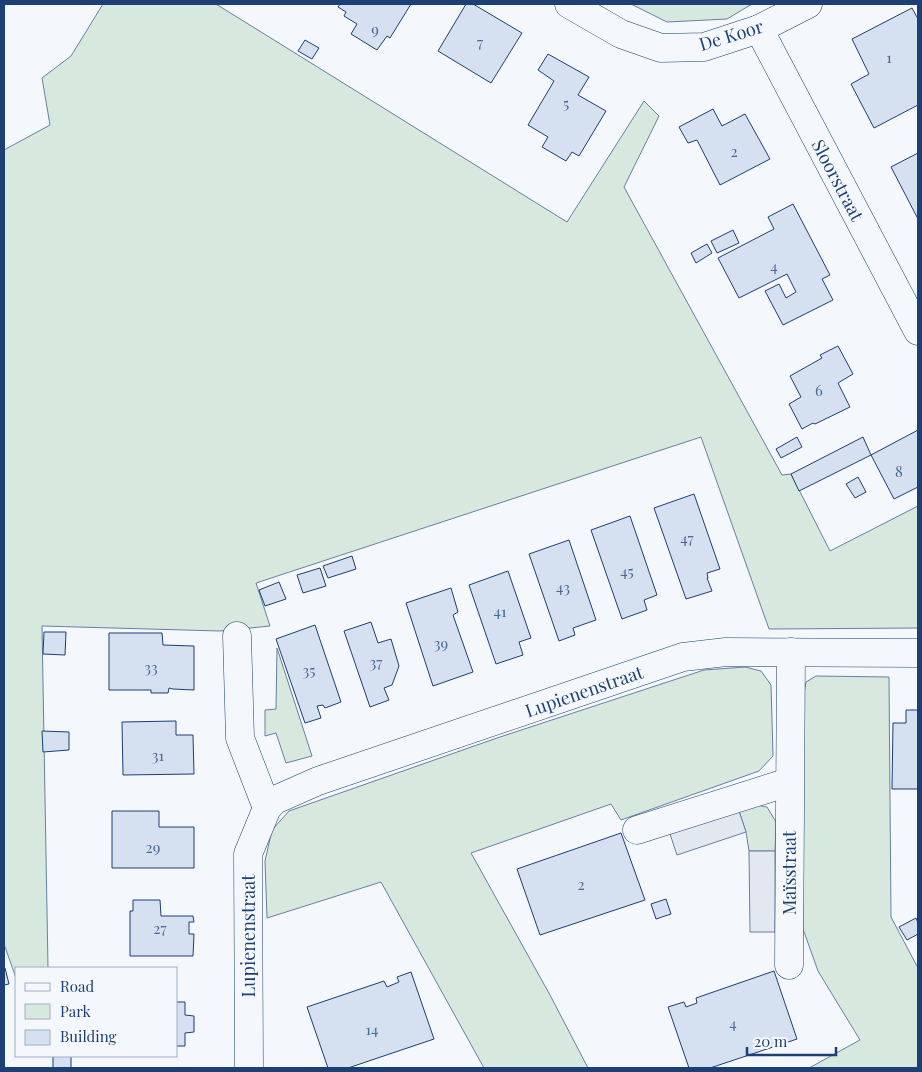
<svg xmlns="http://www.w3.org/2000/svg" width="922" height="1072" font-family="'Playfair Display',serif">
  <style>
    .green { fill: #d7e8df; stroke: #687fa3 }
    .parking { fill: #e3e8f0; stroke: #687fa3 }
    .building { fill: #d5e0f0; stroke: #1d3f73 }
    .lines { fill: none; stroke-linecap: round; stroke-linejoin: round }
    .minor-casing { stroke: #1d3f73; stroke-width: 29 }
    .minor { stroke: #f4f7fb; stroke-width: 28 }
    .labels { text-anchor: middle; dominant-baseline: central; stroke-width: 4; stroke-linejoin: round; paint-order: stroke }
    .number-label { font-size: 15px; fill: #4b6792 }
    .street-label { font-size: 18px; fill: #1d3f73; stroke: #f4f7fb }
  </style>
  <rect width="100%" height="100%" fill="#f4f7fb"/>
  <g class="green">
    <path d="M 103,4 L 216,4 L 567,222 L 644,101 L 659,116 L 624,187 L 782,475 L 791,474 L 830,551 L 918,506 L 918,628 L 769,629 L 701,437 L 256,583 L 270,626 L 220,631 L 42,626 L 48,968 L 16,968 L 16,978 L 4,944 L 4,150 L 50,125 L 42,78 L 71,56 Z"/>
    <path d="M 631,4 L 752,4 L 727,19 L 667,22 Z"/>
    <path d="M 277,648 L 312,756 L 286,763 L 276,733 L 265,736 L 265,710 L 276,709 Z"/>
    <path d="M 745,667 L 761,671 L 771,685 L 773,756 L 759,771 L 621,820 L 611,804 L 471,853 L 550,995 L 588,1068 L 484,1068 L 381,882 L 267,918 L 265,861 L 272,830 L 289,811 L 497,738 L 704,670 Z"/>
    <path d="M 816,676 L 889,677 L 891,917 L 918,968 L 918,1068 L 809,1068 L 860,1040 L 818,971 L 803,929 L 800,717 L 806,682 Z"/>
    <path d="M 756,805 L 767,807 L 776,822 L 775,851 L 749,851 L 746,832 L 738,808 Z"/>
  </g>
  <g class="parking">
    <path d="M 738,808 L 746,832 L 677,855 L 669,831 Z"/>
    <path d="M 749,851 L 775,851 L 775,932 L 750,932 Z"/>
  </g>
  <g class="building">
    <path d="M 340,4 L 411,4 L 390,38 L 387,36 L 377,50 L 351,34 L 357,24 L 344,16 L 346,12 L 338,7 Z"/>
    <path d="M 466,4 L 473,4 L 522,33 L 491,83 L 438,51 Z"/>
    <path d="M 912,8 L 918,19 L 918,105 L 874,128 L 851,84 L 869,74 L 852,39 Z"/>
    <path d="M 305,40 L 319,48 L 312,59 L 298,51 Z"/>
    <path d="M 548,54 L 589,77 L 578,95 L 606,111 L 579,156 L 572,152 L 566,161 L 542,147 L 548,137 L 528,125 L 554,81 L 538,70 Z"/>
    <path d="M 713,109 L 722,126 L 745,114 L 770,159 L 720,185 L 697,140 L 688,143 L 679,127 Z"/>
    <path d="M 918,153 L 918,219 L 891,167 Z"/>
    <path d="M 793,204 L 830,275 L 822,279 L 833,300 L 783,325 L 765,291 L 779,284 L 786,298 L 796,292 L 787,274 L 739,298 L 718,258 L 774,229 L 768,217 Z"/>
    <path d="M 733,230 L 739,243 L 717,253 L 711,241 Z"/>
    <path d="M 707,244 L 712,253 L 696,263 L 691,253 Z"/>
    <path d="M 838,346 L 853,374 L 838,383 L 850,407 L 815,424 L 813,423 L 802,429 L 789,404 L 801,397 L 790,376 L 822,358 L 820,355 Z"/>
    <path d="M 918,430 L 918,487 L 894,499 L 871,455 Z"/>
    <path d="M 797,437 L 802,447 L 781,458 L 776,449 Z"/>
    <path d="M 863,437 L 871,455 L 799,491 L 791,474 Z"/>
    <path d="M 858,477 L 866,492 L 855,498 L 846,484 Z"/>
    <path d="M 694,494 L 720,569 L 707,573 L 708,578 L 707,578 L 712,591 L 686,599 L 654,508 Z"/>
    <path d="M 630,516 L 657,595 L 644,600 L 647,610 L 622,619 L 591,530 Z"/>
    <path d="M 569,540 L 596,620 L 573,628 L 575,635 L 559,641 L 529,554 Z"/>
    <path d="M 352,556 L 356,569 L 328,578 L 323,566 Z"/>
    <path d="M 320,568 L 326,586 L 303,593 L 297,575 Z"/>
    <path d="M 508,571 L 531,638 L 519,642 L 523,655 L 496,664 L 469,585 Z"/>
    <path d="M 279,582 L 286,599 L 265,606 L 259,590 Z"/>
    <path d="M 451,588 L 458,612 L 453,615 L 473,672 L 433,686 L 406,603 Z"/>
    <path d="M 371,622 L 378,643 L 391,639 L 399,666 L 392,685 L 384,688 L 389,700 L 370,707 L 344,631 Z"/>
    <path d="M 315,625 L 341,702 L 325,708 L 323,705 L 317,706 L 321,718 L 305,723 L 276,639 Z"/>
    <path d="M 44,632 L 66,632 L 65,655 L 43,654 Z"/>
    <path d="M 109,633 L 162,633 L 163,645 L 194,646 L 194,690 L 173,689 L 169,688 L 168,693 L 151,693 L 151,690 L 109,690 Z"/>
    <path d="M 906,710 L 918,710 L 918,789 L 892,789 L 893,723 L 906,723 Z"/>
    <path d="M 176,721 L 176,735 L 193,735 L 194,774 L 123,775 L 122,722 Z"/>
    <path d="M 42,731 L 69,732 L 69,750 L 43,752 Z"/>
    <path d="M 112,811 L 159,811 L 159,827 L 194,827 L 194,868 L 112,868 Z"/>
    <path d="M 621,833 L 645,900 L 540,935 L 517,869 Z"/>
    <path d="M 666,899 L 671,914 L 656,919 L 651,904 Z"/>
    <path d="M 133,900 L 160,900 L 161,916 L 193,916 L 194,922 L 189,922 L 189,934 L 194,934 L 193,956 L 130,956 L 130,911 L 133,911 Z"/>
    <path d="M 916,918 L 918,923 L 918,934 L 907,940 L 899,927 Z"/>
    <path d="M 4,968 L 5,968 L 9,984 L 4,985 Z"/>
    <path d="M 774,971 L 797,1039 L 710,1068 L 689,1068 L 668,1007 L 684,1002 L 686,1007 L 697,1003 L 696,998 Z"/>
    <path d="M 411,972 L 434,1039 L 348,1068 L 328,1068 L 307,1007 L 384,981 L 387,987 L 399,982 L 397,977 Z"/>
    <path d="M 176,1002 L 185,1002 L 185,1015 L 194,1016 L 194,1032 L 185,1033 L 185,1046 L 176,1046 Z"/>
    <rect x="53" y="1056" width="18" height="12"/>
  </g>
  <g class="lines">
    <defs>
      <g id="minor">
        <path d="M 569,4 L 621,34 L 661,48 L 704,47 L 759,29 L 808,4"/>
        <path d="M 759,29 L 918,331"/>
        <path d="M 237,636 L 240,738 L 267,808"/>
        <path d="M 637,830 L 789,782"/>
        <path d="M 789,965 L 791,652"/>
        <path d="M 249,1068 L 248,854 L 267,808 L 275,800 L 318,781 L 683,657 L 726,652 L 918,653"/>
      </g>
    </defs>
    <use href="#minor" class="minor-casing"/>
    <use href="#minor" class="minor"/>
  </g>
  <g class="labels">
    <g class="number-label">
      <text x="375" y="29">9</text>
      <text x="480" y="42">7</text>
      <text x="889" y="57">1</text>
      <text x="566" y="103">5</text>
      <text x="734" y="151">2</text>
      <text x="774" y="266">4</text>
      <text x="819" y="390">6</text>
      <text x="899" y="471">8</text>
      <text x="687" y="538">47</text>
      <text x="627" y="571">45</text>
      <text x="563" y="587">43</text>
      <text x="500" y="611">41</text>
      <text x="441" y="643">39</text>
      <text x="376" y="662">37</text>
      <text x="151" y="667">33</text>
      <text x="309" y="670">35</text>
      <text x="158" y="755">31</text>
      <text x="153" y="847">29</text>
      <text x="581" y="884">2</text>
      <text x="160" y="928">27</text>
      <text x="733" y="1023">4</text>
      <text x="372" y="1029">14</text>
    </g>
    <g class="street-label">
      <text transform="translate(731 35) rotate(-17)">De Koor</text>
      <text transform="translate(838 180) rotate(62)">Sloorstraat</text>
      <text transform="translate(584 691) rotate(-19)">Lupienenstraat</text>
      <text transform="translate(789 873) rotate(-90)">Maïsstraat</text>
      <text transform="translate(248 936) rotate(-90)">Lupienenstraat</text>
    </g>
  </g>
  <rect width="922" height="1072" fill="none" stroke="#1d3f73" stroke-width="10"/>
  <rect x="15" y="967" width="162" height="90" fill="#f4f7fb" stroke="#9eadc5"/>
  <rect x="25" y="983" width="25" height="8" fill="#f4f7fb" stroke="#9eadc5"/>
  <text x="60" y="992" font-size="15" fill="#1d3f73">Road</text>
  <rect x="25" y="1004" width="25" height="15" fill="#d7e8df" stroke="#9eadc5"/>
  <text x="60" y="1017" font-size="15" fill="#1d3f73">Park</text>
  <rect x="25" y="1030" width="25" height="15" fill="#d5e0f0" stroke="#9eadc5"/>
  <text x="60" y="1042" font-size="15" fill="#1d3f73">Building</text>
  <path d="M747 1047v8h89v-8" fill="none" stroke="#1d3f73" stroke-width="2.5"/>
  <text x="754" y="1047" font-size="15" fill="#1d3f73" stroke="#f4f7fb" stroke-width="4" paint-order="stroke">20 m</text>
</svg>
